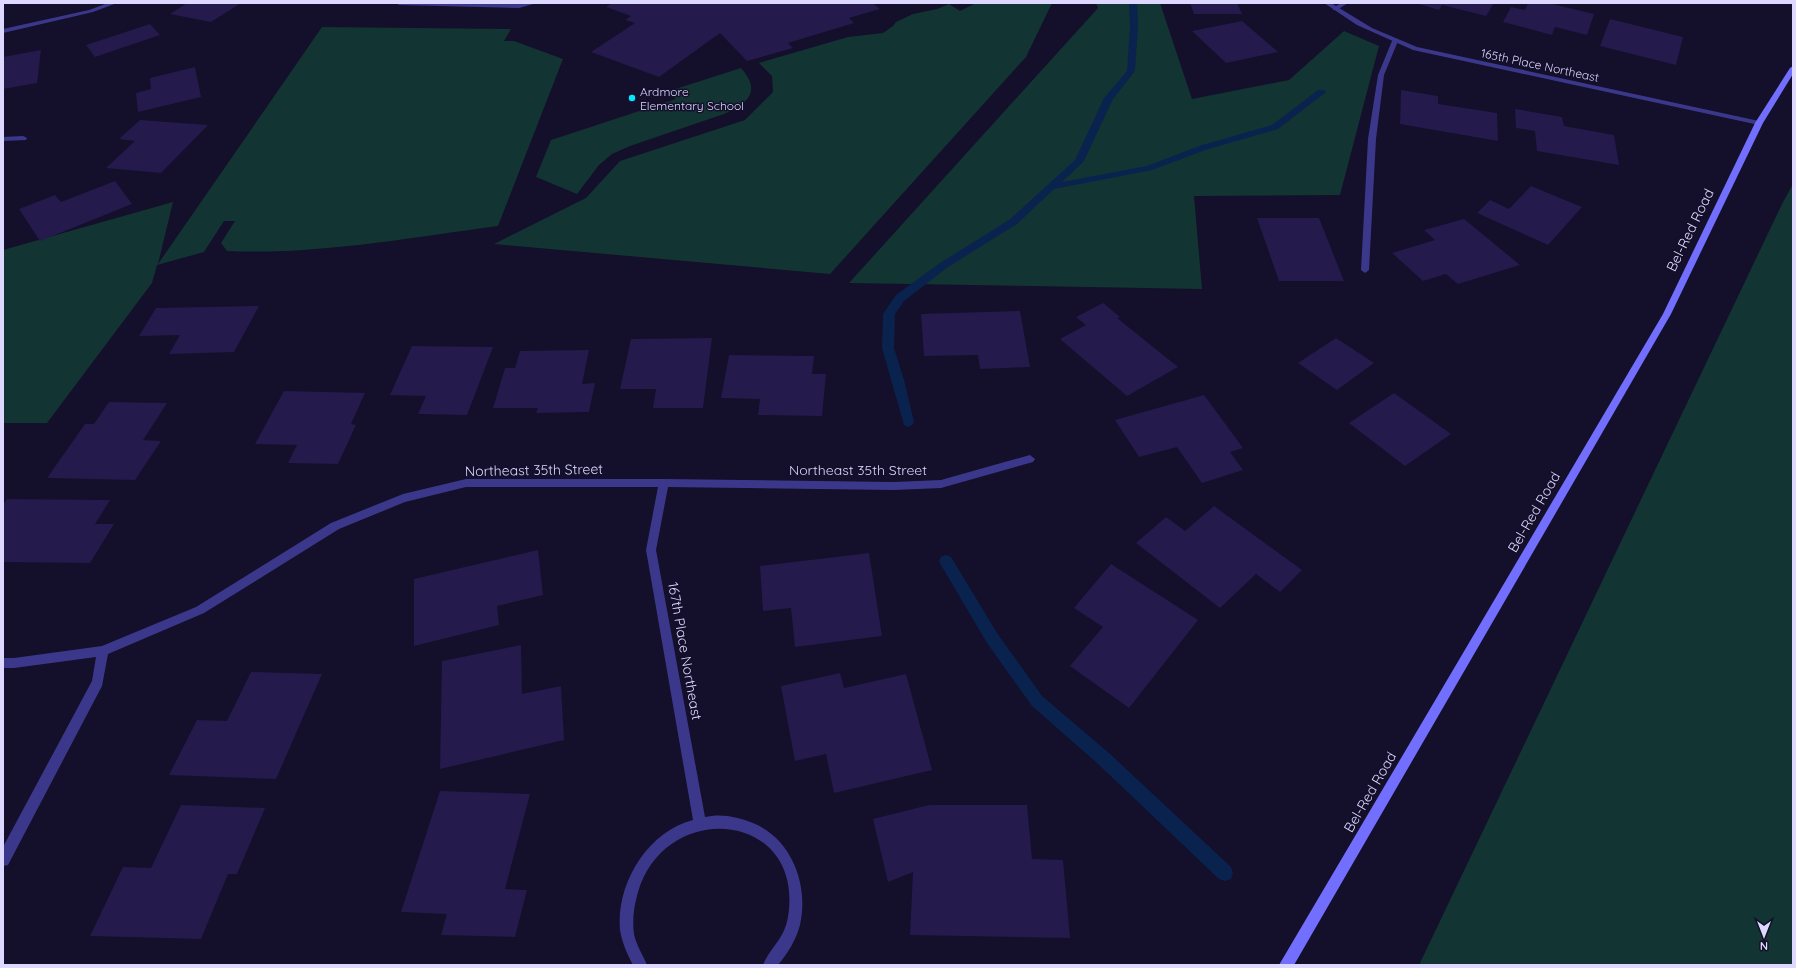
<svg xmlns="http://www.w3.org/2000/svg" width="1796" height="968" font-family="Quicksand,sans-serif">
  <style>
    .green { fill: #123433 }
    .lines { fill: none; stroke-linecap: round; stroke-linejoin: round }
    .stream { fill: #0a234e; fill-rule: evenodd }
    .building { fill: #241a4c }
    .service { fill: #3b388b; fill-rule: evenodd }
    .minor { fill: #3b388b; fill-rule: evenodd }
    .secondary { fill: #726fff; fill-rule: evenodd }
    .poi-dot { fill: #04e7ff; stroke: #140f2a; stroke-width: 1.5 }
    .labels { text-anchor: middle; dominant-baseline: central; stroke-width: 3; stroke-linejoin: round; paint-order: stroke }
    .far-street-label { font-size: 12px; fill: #dcd8ff; stroke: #140f2a }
    .far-poi-label { font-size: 12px; fill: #dcd8ff; stroke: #140f2a; text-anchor: start }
    .street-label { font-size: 14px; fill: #dcd8ff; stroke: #140f2a }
  </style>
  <rect width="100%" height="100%" fill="#140f2a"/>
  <g class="green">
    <path d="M 976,3 L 1052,3 L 1026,57 L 830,274 L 494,244 L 586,198 L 620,161 L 745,120 L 773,92 L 772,76 L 759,63 L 848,37 L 883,33 L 893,26 L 896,22 L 913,14 L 937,9 L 949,4 L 960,11 Z"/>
    <path d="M 1096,3 L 1160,3 L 1192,99 L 1289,80 L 1344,31 L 1379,46 L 1340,195 L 1194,196 L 1202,289 L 849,283 L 1098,8 Z"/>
    <path d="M 322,27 L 511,29 L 504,41 L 514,41 L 563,59 L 498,226 C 408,238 317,255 227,251 L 221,243 L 235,221 L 224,221 L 204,252 L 157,265 L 152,283 L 47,423 L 3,423 L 3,250 L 173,202 L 158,264 Z"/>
    <path d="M 741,68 C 762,92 748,103 724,114 L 630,146 L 612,154 L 599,165 L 577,194 L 536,177 L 551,140 L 676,99 L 666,92 Z"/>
    <path d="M 1793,184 L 1793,965 L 1419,965 L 1782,204 Z"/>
  </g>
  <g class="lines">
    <g class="stream">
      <path d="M 1129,3 L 1137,3 L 1138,26 L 1135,71 L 1113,99 L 1084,161 L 1062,182 L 1147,166 L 1199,146 L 1272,125 L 1318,90 L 1324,90 L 1326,92 L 1278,129 L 1205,150 L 1152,170 L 1054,189 L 1017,224 L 948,267 L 904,301 L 895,314 L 894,348 L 904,380 L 914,422 L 912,425 L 908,427 L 904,425 L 882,348 L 883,314 L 896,295 L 940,263 L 1009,220 L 1075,160 L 1104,98 L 1127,71 L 1130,26 Z"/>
      <path d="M 946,555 L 951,557 L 997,633 L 1042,696 L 1109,753 L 1231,867 L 1233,873 L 1231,879 L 1225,881 L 1219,879 L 1097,763 L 1032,706 L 987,643 L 941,565 L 939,561 L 941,557 Z"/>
    </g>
  </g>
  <g class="building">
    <path d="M 187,3 L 241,3 L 211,22 L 170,14 Z"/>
    <path d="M 612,3 L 872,3 L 880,9 L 849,18 L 854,23 L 788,43 L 793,48 L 747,61 L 720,33 L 659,77 L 591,52 L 635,23 L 625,20 L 631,16 L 606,7 Z"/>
    <path d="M 1190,3 L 1237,3 L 1242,14 L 1194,14 Z"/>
    <path d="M 1415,3 L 1494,3 L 1486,16 L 1442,5 L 1439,10 Z"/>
    <path d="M 1528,3 L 1548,3 L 1594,14 L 1587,35 L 1555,27 L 1552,35 L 1503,22 L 1511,7 L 1525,10 Z"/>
    <path d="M 1610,19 L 1683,37 L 1676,65 L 1600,46 Z"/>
    <path d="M 1242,21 L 1278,52 L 1226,63 L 1192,31 Z"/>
    <path d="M 150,24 L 160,35 L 95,57 L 86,45 Z"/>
    <path d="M 41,50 L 37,83 L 3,89 L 3,57 Z"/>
    <path d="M 195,67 L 201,97 L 138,112 L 136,93 L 151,89 L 150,78 Z"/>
    <path d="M 1401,90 L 1438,96 L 1438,104 L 1497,113 L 1498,141 L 1400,124 Z"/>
    <path d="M 1515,109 L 1562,117 L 1564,126 L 1614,135 L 1619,165 L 1537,151 L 1535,131 L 1516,128 Z"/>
    <path d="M 140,120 L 208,125 L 161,173 L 106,168 L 135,141 L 119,139 Z"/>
    <path d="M 115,181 L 132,204 L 40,241 L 19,209 L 55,195 L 61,202 Z"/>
    <path d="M 1531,186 L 1582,207 L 1548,245 L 1477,213 L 1490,200 L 1509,209 Z"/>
    <path d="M 1257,218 L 1319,218 L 1344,281 L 1279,281 Z"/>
    <path d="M 1464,219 L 1520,265 L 1458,284 L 1446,274 L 1423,281 L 1392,253 L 1435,240 L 1424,230 Z"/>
    <path d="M 1103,303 L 1120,317 L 1117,318 L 1178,367 L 1127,396 L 1060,339 L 1086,325 L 1076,317 Z"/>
    <path d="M 259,306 L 234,352 L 169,354 L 180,335 L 139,336 L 156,308 Z"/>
    <path d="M 1020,311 L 1030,367 L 980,369 L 978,355 L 924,356 L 921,314 Z"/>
    <path d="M 712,338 L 703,408 L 653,408 L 656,389 L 620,389 L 631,339 Z"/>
    <path d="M 1336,338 L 1374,363 L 1337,390 L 1298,363 Z"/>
    <path d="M 412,346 L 493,347 L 467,415 L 418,414 L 426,396 L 390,395 Z"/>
    <path d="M 589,350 L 582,384 L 595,383 L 589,412 L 536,413 L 538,408 L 493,408 L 505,368 L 515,368 L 520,351 Z"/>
    <path d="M 729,355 L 814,356 L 812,374 L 826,374 L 822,416 L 758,415 L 760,399 L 721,398 Z"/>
    <path d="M 284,391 L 365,393 L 351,424 L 356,425 L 338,464 L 288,463 L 297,445 L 255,444 Z"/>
    <path d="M 1394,393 L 1451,434 L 1405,466 L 1349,423 Z"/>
    <path d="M 1204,395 L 1243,448 L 1230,452 L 1243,470 L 1202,483 L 1177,447 L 1139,457 L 1115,420 Z"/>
    <path d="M 109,402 L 167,403 L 143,440 L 161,441 L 135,480 L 47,478 L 85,424 L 94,424 Z"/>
    <path d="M 7,499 L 110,500 L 95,524 L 114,524 L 90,563 L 3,562 L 3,505 Z"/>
    <path d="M 1214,506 L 1302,570 L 1280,592 L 1256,574 L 1220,608 L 1136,543 L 1166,517 L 1185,531 Z"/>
    <path d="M 538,550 L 543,595 L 497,606 L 499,625 L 414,646 L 414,579 Z"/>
    <path d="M 869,553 L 882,636 L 795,647 L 791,608 L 763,611 L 760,566 Z"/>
    <path d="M 1111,564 L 1198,620 L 1129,708 L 1070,666 L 1103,627 L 1074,608 Z"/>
    <path d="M 521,645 L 522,694 L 561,686 L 564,740 L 440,769 L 442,661 Z"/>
    <path d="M 251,672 L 322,674 L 276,779 L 169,775 L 197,720 L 227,721 Z"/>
    <path d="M 840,673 L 844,688 L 906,674 L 932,770 L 834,793 L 826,754 L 795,761 L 781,686 Z"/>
    <path d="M 440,791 L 530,794 L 505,889 L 527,890 L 515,937 L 441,935 L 447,914 L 401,912 Z"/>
    <path d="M 181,805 L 265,808 L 237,874 L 228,874 L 201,939 L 90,936 L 123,867 L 151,868 Z"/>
    <path d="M 929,805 L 1027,805 L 1032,859 L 1063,860 L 1070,938 L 910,935 L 913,872 L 888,882 L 873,819 Z"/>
  </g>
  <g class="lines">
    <g class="service">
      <path d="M 396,3 L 519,4 L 537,3 L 519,8 L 399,5 Z"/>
      <path d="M 1341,3 L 1348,3 L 1337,10 L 1333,10 L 1333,8 Z"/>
      <path d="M 1395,39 L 1398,41 L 1384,75 L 1376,139 L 1369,270 L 1365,273 L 1361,270 L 1368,139 L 1378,75 L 1392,41 Z"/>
    </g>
    <g class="minor">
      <path d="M 108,3 L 117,3 L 93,12 L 3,33 L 3,29 L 89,10 Z"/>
      <path d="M 1324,3 L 1331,3 L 1372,28 L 1417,47 L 1759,121 L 1763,123 L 1759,125 L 1413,50 L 1357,25 Z"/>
      <path d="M 23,136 L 27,138 L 26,140 L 3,141 L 3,137 Z"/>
      <path d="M 1030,455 L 1035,459 L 1033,462 L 941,488 L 894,490 L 668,487 L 656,550 L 705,817 C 721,813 738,817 753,823 C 792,839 809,885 800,925 C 796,940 788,953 778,965 L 763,965 C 771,946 784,940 788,917 C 805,811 666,798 638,892 C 634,906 632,920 634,934 C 636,945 643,955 647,965 L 633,965 C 627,954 622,942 620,930 C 616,884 647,832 693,820 L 646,550 L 658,487 L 466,487 L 405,502 L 339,529 L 204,613 L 108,654 L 102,686 L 8,865 L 3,866 L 3,847 L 92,681 L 96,657 L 14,668 L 3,668 L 3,658 L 14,658 L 102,646 L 196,607 L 331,523 L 403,494 L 466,479 L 664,479 L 894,482 L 941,480 Z"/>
    </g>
    <path class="secondary" d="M 1793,66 L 1793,74 L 1763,123 L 1671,314 L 1294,965 L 1279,965 L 1663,314 L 1755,123 L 1790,68 Z"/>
  </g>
  <circle class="poi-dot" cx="632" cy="98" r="4"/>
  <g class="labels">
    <g class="far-street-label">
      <text transform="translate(1540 65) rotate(12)">165th Place Northeast</text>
    </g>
    <g class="far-poi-label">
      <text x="640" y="91">Ardmore<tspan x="640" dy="14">Elementary School</tspan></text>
    </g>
    <g class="street-label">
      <text transform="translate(1690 230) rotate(-64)">Bel-Red Road</text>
      <text transform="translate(534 470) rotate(-1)">Northeast 35th Street</text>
      <text x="858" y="470">Northeast 35th Street</text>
      <text transform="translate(1534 512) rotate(-60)">Bel-Red Road</text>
      <text transform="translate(685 651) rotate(80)">167th Place Northeast</text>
      <text transform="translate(1370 792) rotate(-60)">Bel-Red Road</text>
    </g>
  </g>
  <rect width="1796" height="968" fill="none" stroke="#dcd8ff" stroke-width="8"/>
  <g transform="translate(1764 936) rotate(180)" stroke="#140f2a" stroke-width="3" paint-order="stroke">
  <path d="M0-3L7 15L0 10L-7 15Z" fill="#dcd8ff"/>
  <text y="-6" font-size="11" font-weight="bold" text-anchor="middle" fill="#dcd8ff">N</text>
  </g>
</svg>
